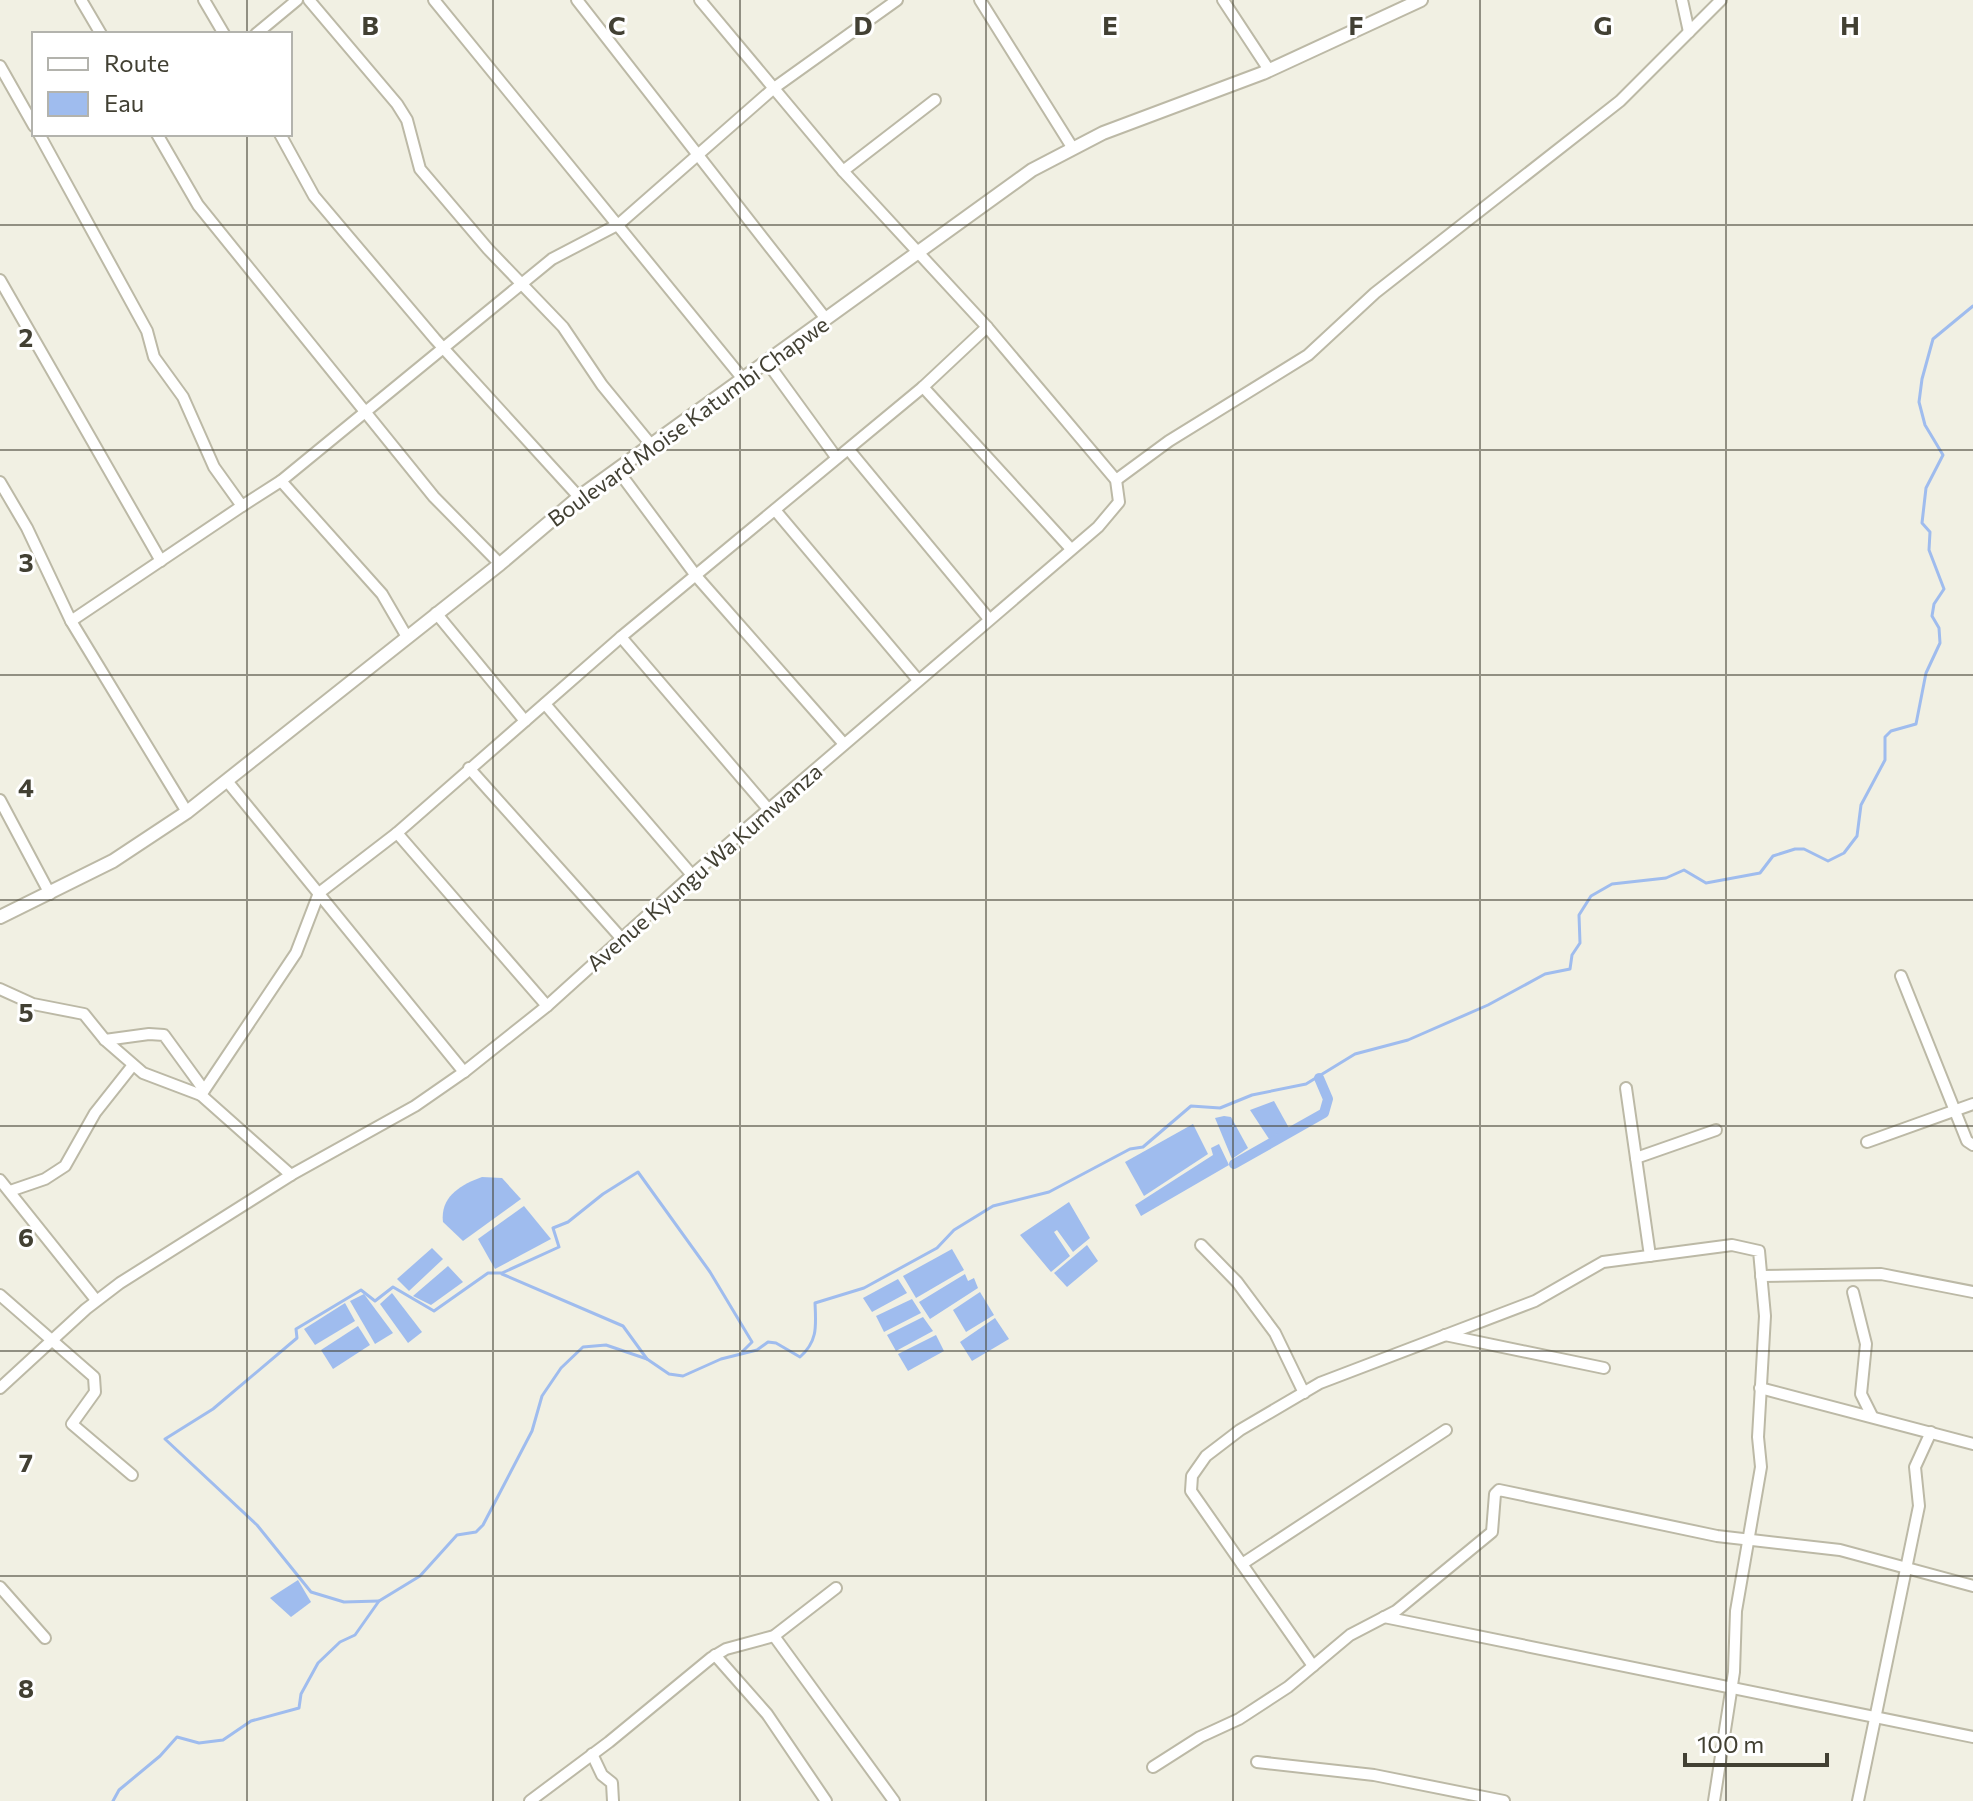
<svg xmlns="http://www.w3.org/2000/svg" width="1973" height="1801" font-family="Commissioner,sans-serif">
  <style>
    .water { fill: #9fbcee }
    .lines { fill: none; stroke-linecap: round; stroke-linejoin: round }
    .stream { stroke: #9fbcee; stroke-width: 3 }
    .canal { stroke: #9fbcee; stroke-width: 10 }
    .minor-casing { stroke: #bcb9a6; stroke-width: 14 }
    .tertiary-casing { stroke: #bcb9a6; stroke-width: 16 }
    .minor { stroke: #fff; stroke-width: 10 }
    .tertiary { stroke: #fff; stroke-width: 12 }
    .grid { fill: none; stroke: #424033; stroke-width: 2; stroke-opacity: 0.55 }
    .labels { text-anchor: middle; dominant-baseline: central; stroke-width: 6; stroke-linejoin: round; paint-order: stroke }
    .street-label { font-size: 22px; fill: #424033; stroke: #fff }
    .grid-label { font-size: 26px; text-anchor: middle; font-weight: bold; fill: #424033; stroke: #fff; stroke-width: 6; stroke-linejoin: round; paint-order: stroke }
  </style>
  <rect width="100%" height="100%" fill="#f1f0e3"/>
  <g class="water">
    <path d="M 1274,1101 L 1289,1128 L 1269,1139 L 1250,1110 Z"/>
    <path d="M 1224,1116 L 1231,1117 L 1248,1148 L 1232,1159 L 1215,1118 Z"/>
    <path d="M 1193,1124 L 1208,1154 L 1144,1196 L 1125,1162 Z"/>
    <path d="M 1219,1144 L 1229,1165 L 1141,1216 L 1135,1205 L 1213,1155 L 1211,1148 Z"/>
    <path d="M 482,1177 L 502,1178 L 521,1199 L 463,1241 L 443,1222 C 440,1197 460,1185 482,1177 Z"/>
    <path d="M 1069,1202 L 1090,1238 L 1073,1252 L 1057,1230 L 1054,1232 L 1070,1256 L 1051,1272 L 1020,1235 Z"/>
    <path d="M 524,1206 L 551,1239 L 495,1269 L 478,1239 Z"/>
    <path d="M 1087,1245 L 1098,1261 L 1067,1287 L 1054,1273 Z"/>
    <path d="M 432,1248 L 443,1259 L 409,1291 L 397,1279 Z"/>
    <path d="M 952,1249 L 964,1270 L 916,1298 L 903,1276 Z"/>
    <path d="M 448,1266 L 463,1282 L 431,1305 L 413,1296 Z"/>
    <path d="M 965,1274 L 968,1281 L 974,1278 L 978,1288 L 930,1319 L 919,1302 Z"/>
    <path d="M 898,1279 L 907,1293 L 872,1312 L 863,1298 Z"/>
    <path d="M 980,1292 L 994,1315 L 966,1332 L 953,1310 Z"/>
    <path d="M 392,1293 L 422,1332 L 408,1343 L 380,1304 Z"/>
    <path d="M 364,1294 L 393,1333 L 375,1344 L 350,1301 Z"/>
    <path d="M 912,1299 L 921,1313 L 884,1332 L 876,1316 Z"/>
    <path d="M 345,1303 L 355,1321 L 315,1345 L 304,1329 Z"/>
    <path d="M 923,1317 L 933,1331 L 896,1351 L 887,1335 Z"/>
    <path d="M 995,1318 L 1009,1339 L 972,1361 L 960,1342 Z"/>
    <path d="M 358,1326 L 370,1345 L 333,1369 L 321,1350 Z"/>
    <path d="M 936,1335 L 944,1351 L 908,1371 L 898,1354 Z"/>
    <path d="M 298,1580 L 311,1602 L 291,1617 L 270,1598 Z"/>
  </g>
  <g class="lines">
    <g class="stream">
      <path d="M 502,1274 L 623,1326 L 647,1359"/>
      <path d="M 379,1601 L 344,1602 L 311,1592 L 257,1525 L 165,1439 L 213,1409 L 297,1338 L 296,1329 L 361,1290 L 375,1301 L 393,1287 L 434,1311 L 488,1273 L 502,1273 L 559,1247 L 553,1228 L 568,1222 L 603,1194 L 638,1172 L 710,1272 L 752,1342 L 743,1351"/>
      <path d="M 113,1801 L 119,1790 L 160,1756 L 177,1737 L 199,1743 L 223,1740 L 251,1721 L 299,1708 L 301,1694 L 318,1663 L 340,1642 L 355,1635 L 379,1601 L 420,1576 L 457,1535 L 476,1532 L 483,1525 L 532,1431 L 542,1396 L 561,1368 L 583,1347 L 606,1345 L 647,1359 L 669,1374 L 683,1376 L 721,1359 L 757,1350 L 768,1342 L 776,1343 L 800,1357 C 818,1341 816,1326 815,1303 L 864,1288 L 937,1248 L 954,1230 L 993,1206 L 1049,1192 L 1130,1149 L 1143,1147 L 1191,1106 L 1220,1108 L 1252,1095 L 1306,1084 L 1355,1054 L 1408,1040 L 1488,1005 L 1545,974 L 1570,969 L 1572,955 L 1580,943 L 1579,915 L 1591,896 L 1612,884 L 1666,878 L 1684,870 L 1706,883 L 1760,873 L 1773,856 L 1795,849 L 1804,849 L 1828,861 L 1844,853 L 1857,836 L 1861,805 L 1885,760 L 1885,737 L 1891,731 L 1916,724 L 1926,673 L 1940,643 L 1939,628 L 1932,616 L 1934,604 L 1944,589 L 1929,550 L 1930,532 L 1922,523 L 1926,488 L 1943,455 L 1925,425 L 1919,402 L 1922,379 L 1933,339 L 1973,306"/>
    </g>
    <path class="canal" d="M 1234,1164 L 1324,1113 L 1328,1099 L 1319,1078"/>
    <defs>
      <g id="minor">
        <path d="M 81,0 L 101,34"/>
        <path d="M 204,0 L 224,34"/>
        <path d="M 309,0 L 397,104 L 407,120 L 420,169 L 488,249 L 563,327 L 602,385 L 652,446"/>
        <path d="M 434,0 L 743,379"/>
        <path d="M 577,0 L 826,319"/>
        <path d="M 980,0 L 1072,147"/>
        <path d="M 1223,0 L 1269,70"/>
        <path d="M 1682,0 L 1689,32"/>
        <path d="M 256,34 L 297,0"/>
        <path d="M 0,66 L 34,126"/>
        <path d="M 39,134 L 147,331 L 154,357 L 183,397 L 214,467 L 242,506 L 281,481 L 382,594 L 407,637"/>
        <path d="M 157,134 L 198,205 L 434,497 L 500,564"/>
        <path d="M 280,134 L 314,196 L 435,339 L 579,497"/>
        <path d="M 843,171 L 935,100"/>
        <path d="M 0,280 L 161,561"/>
        <path d="M 767,362 L 836,457"/>
        <path d="M 923,387 L 1071,549"/>
        <path d="M 849,450 L 989,619"/>
        <path d="M 619,472 L 697,577 L 844,744"/>
        <path d="M 1116,480 L 1169,441 L 1308,355 L 1375,293 L 1620,101 L 1721,0"/>
        <path d="M 281,481 L 552,259 L 619,224 L 774,88 L 897,0"/>
        <path d="M 0,482 L 27,528 L 71,621 L 187,812"/>
        <path d="M 775,510 L 918,680"/>
        <path d="M 436,613 L 525,721"/>
        <path d="M 71,621 L 242,506"/>
        <path d="M 621,637 L 769,810"/>
        <path d="M 545,704 L 692,875"/>
        <path d="M 469,768 L 622,939"/>
        <path d="M 227,781 L 464,1072"/>
        <path d="M 0,800 L 50,894"/>
        <path d="M 397,833 L 547,1006"/>
        <path d="M 1901,976 L 1967,1141 L 1973,1145"/>
        <path d="M 0,989 L 33,1004 L 84,1014 L 105,1040 L 143,1073 L 201,1095 L 291,1175"/>
        <path d="M 105,1040 L 149,1034 L 164,1035 L 204,1090"/>
        <path d="M 1626,1088 L 1650,1256"/>
        <path d="M 201,1095 L 296,953 L 319,893 L 397,833 L 621,637 L 923,387 L 987,327"/>
        <path d="M 1867,1142 L 1973,1104"/>
        <path d="M 1636,1158 L 1716,1130"/>
        <path d="M 0,1180 L 96,1300"/>
        <path d="M 10,1191 L 45,1179 L 65,1166 L 95,1113 L 133,1065"/>
        <path d="M 1201,1245 L 1237,1282 L 1275,1333 L 1304,1393"/>
        <path d="M 1761,1276 L 1881,1274 L 1973,1292"/>
        <path d="M 1853,1292 L 1866,1344 L 1861,1394 L 1872,1416"/>
        <path d="M 0,1295 L 94,1377 L 95,1392 L 72,1424 L 132,1475"/>
        <path d="M 1445,1335 L 1604,1368"/>
        <path d="M 0,1388 L 86,1309 L 120,1283 L 291,1175 L 415,1106 L 464,1072 L 547,1006 L 692,875 L 1098,527 L 1119,502 L 1116,480 L 987,327 L 843,171 L 700,0"/>
        <path d="M 1760,1388 L 1973,1444"/>
        <path d="M 1242,1564 L 1446,1430"/>
        <path d="M 0,1587 L 45,1638"/>
        <path d="M 1384,1617 L 1973,1737"/>
        <path d="M 774,1636 L 894,1801"/>
        <path d="M 715,1655 L 767,1714 L 826,1801"/>
        <path d="M 1313,1666 L 1191,1491 L 1192,1476 L 1206,1456 L 1240,1430 L 1320,1383 L 1535,1301 L 1603,1262 L 1732,1245 L 1759,1251 L 1765,1316 L 1758,1437 L 1761,1467 L 1736,1611 L 1734,1672 L 1714,1801"/>
        <path d="M 592,1754 L 602,1775 L 612,1783 L 613,1801"/>
        <path d="M 1257,1762 L 1374,1775 L 1504,1801"/>
        <path d="M 1153,1767 L 1200,1737 L 1239,1719 L 1288,1687 L 1350,1635 L 1396,1611 L 1492,1532 L 1495,1494 L 1499,1490 L 1717,1536 L 1840,1550 L 1973,1586"/>
        <path d="M 530,1801 L 609,1742 L 711,1658 L 726,1649 L 774,1636 L 836,1588"/>
        <path d="M 1858,1801 L 1919,1506 L 1915,1467 L 1931,1432"/>
      </g>
      <path id="tertiary" d="M 0,917 L 113,861 L 187,812 L 500,564 L 579,497 L 1032,170 L 1103,133 L 1263,73 L 1421,0"/>
    </defs>
    <use href="#minor" class="minor-casing"/>
    <use href="#tertiary" class="tertiary-casing"/>
    <use href="#minor" class="minor"/>
    <use href="#tertiary" class="tertiary"/>
  </g>
  <path class="grid" d="M 247,0 L 247,34M 493,0 L 493,1801M 740,0 L 740,1801M 986,0 L 986,1801M 1233,0 L 1233,1801M 1480,0 L 1480,1801M 1726,0 L 1726,1801M 247,134 L 247,1801M 0,225 L 1973,225M 0,450 L 1973,450M 0,675 L 1973,675M 0,900 L 1973,900M 0,1126 L 1973,1126M 0,1351 L 1973,1351M 0,1576 L 1973,1576"/>
  <g class="labels">
    <g class="street-label">
      <text transform="translate(688 421) rotate(-36)">Boulevard Moise Katumbi Chapwe</text>
      <text transform="translate(704 867) rotate(-41)">Avenue Kyungu Wa Kumwanza</text>
    </g>
  </g>
  <g class="grid-label">
    <text x="370" y="35">B</text>
    <text x="617" y="35">C</text>
    <text x="863" y="35">D</text>
    <text x="1110" y="35">E</text>
    <text x="1356" y="35">F</text>
    <text x="1603" y="35">G</text>
    <text x="1850" y="35">H</text>
    <text x="26" y="347">2</text>
    <text x="26" y="572">3</text>
    <text x="26" y="797">4</text>
    <text x="26" y="1022">5</text>
    <text x="26" y="1247">6</text>
    <text x="26" y="1472">7</text>
    <text x="26" y="1698">8</text>
  </g>
  <rect x="32" y="32" width="260" height="104" fill="#ffffff" stroke="#b3b3ad" stroke-width="2"/>
  <rect x="48" y="58" width="40" height="12" fill="#ffffff" stroke="#b3b3ad" stroke-width="2"/>
  <text x="104" y="72" font-size="24" fill="#424033">Route</text>
  <rect x="48" y="92" width="40" height="24" fill="#9fbcee" stroke="#b3b3ad" stroke-width="2"/>
  <text x="104" y="112" font-size="24" fill="#424033">Eau</text>
  <path d="M1685 1753v12h142v-12" fill="none" stroke="#424033" stroke-width="4"/>
  <text x="1697" y="1753" font-size="24" fill="#424033" stroke="#ffffff" stroke-width="6" paint-order="stroke">100 m</text>
</svg>
